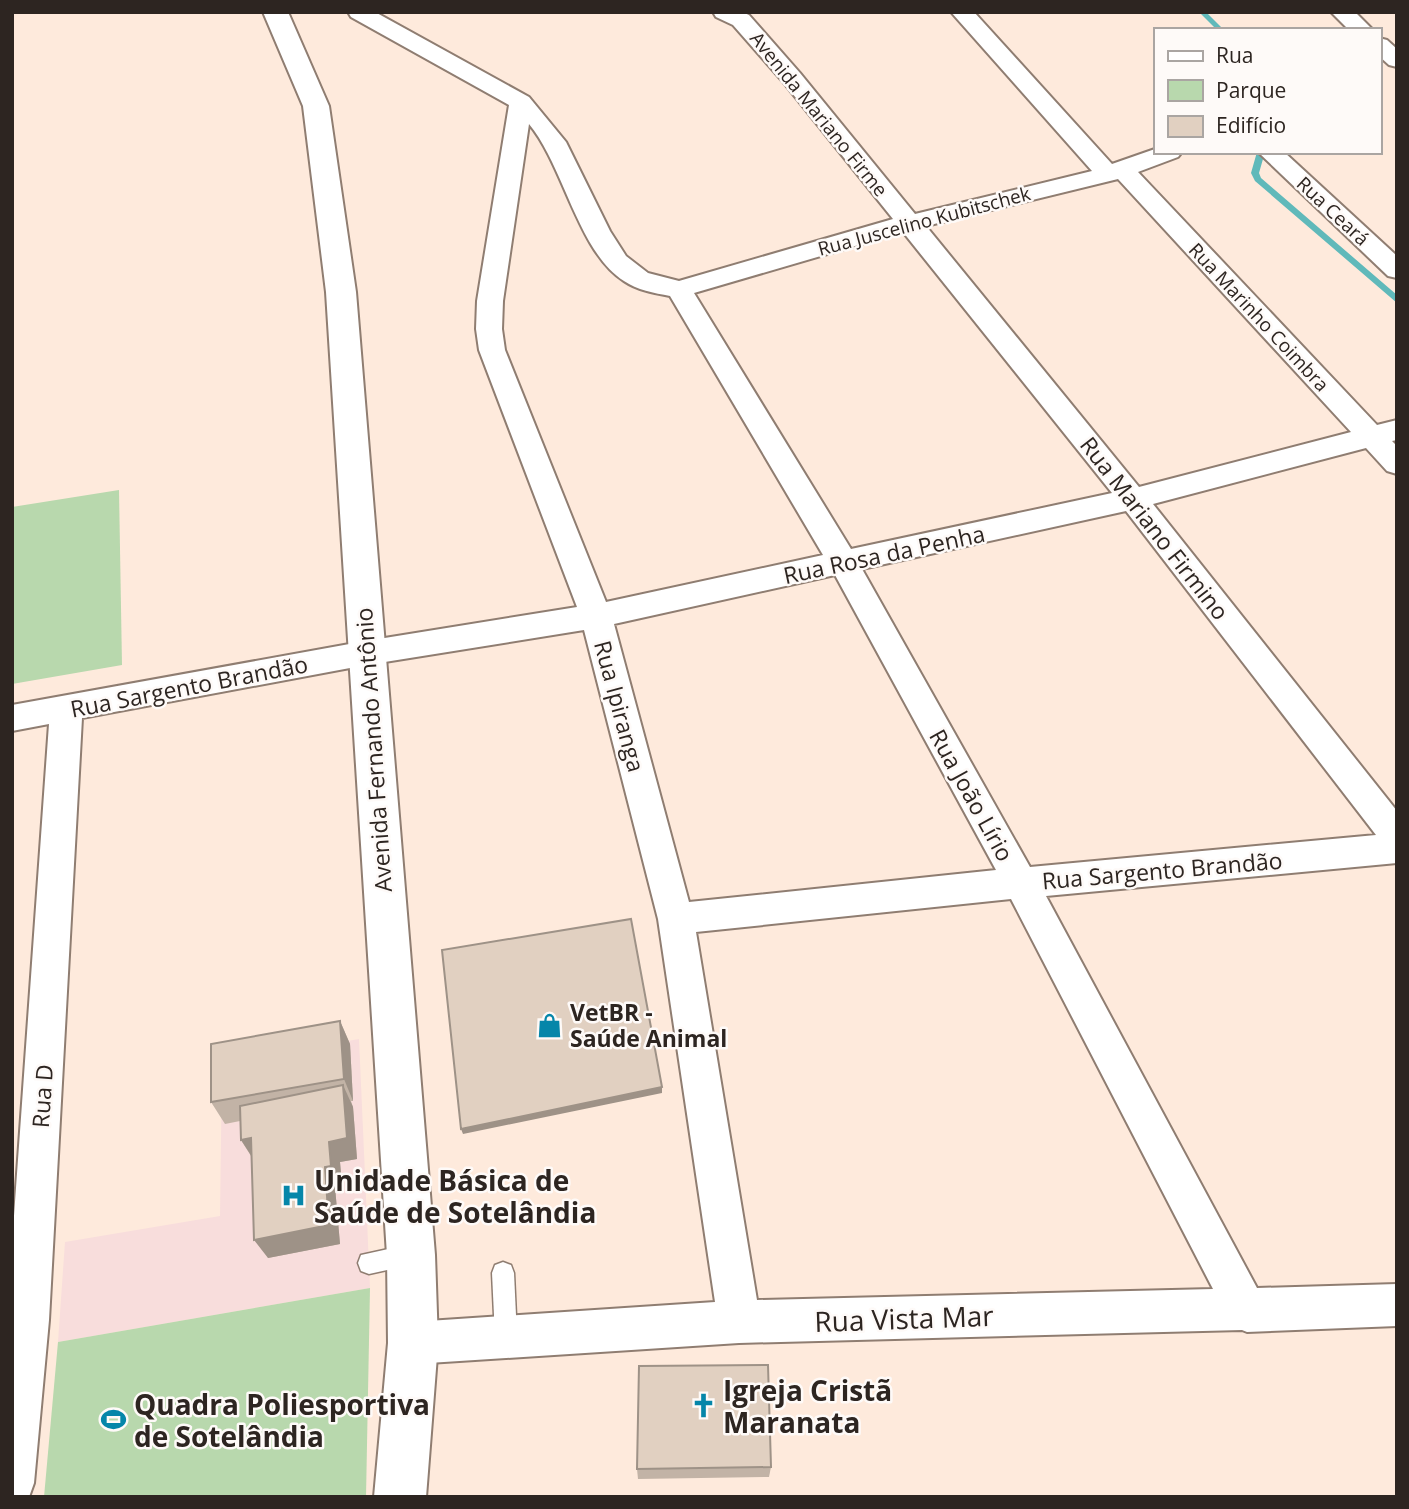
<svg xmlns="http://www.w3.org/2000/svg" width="1409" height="1509" font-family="'Open Sans',sans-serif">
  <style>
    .medical { fill: #f8dddc }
    .green { fill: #b8d8ad }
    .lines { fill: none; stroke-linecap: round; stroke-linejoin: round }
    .stream { fill: #60b9ba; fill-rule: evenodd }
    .service-casing { stroke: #8f7d71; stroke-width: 3 }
    .minor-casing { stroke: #8f7d71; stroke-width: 4 }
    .tertiary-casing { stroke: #8f7d71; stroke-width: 4 }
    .service { fill: #fff; fill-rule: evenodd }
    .minor { fill: #fff; fill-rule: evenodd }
    .tertiary { fill: #fff; fill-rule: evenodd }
    .wall { fill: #c2b3a6 }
    .shaded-wall { fill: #9e9287 }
    .building { fill: #e1d0c1; stroke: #9e9287; stroke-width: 2 }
    .labels { text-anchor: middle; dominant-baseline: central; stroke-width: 5; stroke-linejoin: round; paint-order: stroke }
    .far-street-label { font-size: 19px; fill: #2d2521; stroke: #fefaf8 }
    .street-label { font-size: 23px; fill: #2d2521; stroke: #fefaf8 }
    .poi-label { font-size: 23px; font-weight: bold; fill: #2d2521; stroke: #fefaf8; text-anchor: start }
    .near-poi-label { font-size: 28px; font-weight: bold; fill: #2d2521; stroke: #fefaf8; text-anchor: start }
    .near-street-label { font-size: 28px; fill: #2d2521; stroke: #fefaf8 }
  </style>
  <rect width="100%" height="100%" fill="#feeadc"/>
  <path class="medical" d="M 359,1039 L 370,1288 L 58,1342 L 65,1242 L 220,1216 L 222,1063 Z"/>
  <g class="green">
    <path d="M 119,490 L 122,665 L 12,684 L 12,507 Z"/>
    <path d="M 370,1288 L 366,1497 L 44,1497 L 58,1342 Z"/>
  </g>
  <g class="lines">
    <g class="stream">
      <path d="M 1199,12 L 1206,12 L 1224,30 L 1217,30 Z"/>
      <path d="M 1257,152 L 1265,152 L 1259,173 L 1261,178 L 1397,295 L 1397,303 L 1255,181 L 1251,173 Z"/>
    </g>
    <defs>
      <g id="service">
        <path d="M 411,1244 L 419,1247 L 422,1255 L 419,1263 L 369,1274 L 361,1271 L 358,1263 L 361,1255 Z"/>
        <path d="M 503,1262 L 511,1265 L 514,1273 L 517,1337 L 514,1345 L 506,1348 L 498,1345 L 495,1337 L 492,1273 L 495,1265 Z"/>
      </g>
      <g id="minor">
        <path d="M 348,12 L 375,12 L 529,97 L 566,142 L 610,231 L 626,256 L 648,273 L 679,281 L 893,219 L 784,83 L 733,25 L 716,17 L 713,12 L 742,12 L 749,15 L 800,73 L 915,214 L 1092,171 L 951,12 L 974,12 L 1112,164 L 1155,149 L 1155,152 L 1182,152 L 1178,157 L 1138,172 L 1377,425 L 1397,420 L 1397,440 L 1392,441 L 1397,446 L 1397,474 L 1387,471 L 1366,448 L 1153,504 L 1397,811 L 1397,863 L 1046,896 L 1257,1288 L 1397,1284 L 1397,1326 L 1247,1332 L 1242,1330 L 739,1343 L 413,1364 L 398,1358 L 392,1343 L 398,1328 L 413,1322 L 715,1302 L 658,919 L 584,630 L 366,665 L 82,718 L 49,1320 L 34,1483 L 29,1497 L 12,1497 L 12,1244 L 49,724 L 12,731 L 12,705 L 366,641 L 577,607 L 479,350 L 476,329 L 477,301 L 509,105 L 351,17 ZM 529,124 C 564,166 578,252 624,281 C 637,290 654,293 670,296 L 823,555 L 606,602 L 505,350 L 502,329 L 503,301 ZM 1118,179 L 1351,432 L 1139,487 L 926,226 ZM 903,232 L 1112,493 L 851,549 L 694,293 ZM 1126,511 L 1376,835 L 1030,867 L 862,569 ZM 835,575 L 996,870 L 689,902 L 614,624 ZM 1011,899 L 1213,1289 L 757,1300 L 696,932 Z"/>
        <path d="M 1331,12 L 1355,12 L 1373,30 L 1349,30 Z"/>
        <path d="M 1379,38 L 1387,40 L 1397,49 L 1397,67 L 1389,65 L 1379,56 Z"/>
        <path d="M 1258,152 L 1284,152 L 1397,256 L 1397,278 L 1388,276 Z"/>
      </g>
      <path id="tertiary" d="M 263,12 L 288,12 L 329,106 L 356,292 L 435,1255 L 438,1343 L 426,1497 L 374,1497 L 388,1343 L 387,1255 L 326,292 L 303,106 Z"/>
    </defs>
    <use href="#service" class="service-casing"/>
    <use href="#minor" class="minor-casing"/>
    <use href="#tertiary" class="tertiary-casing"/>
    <use href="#service" class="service"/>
    <use href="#minor" class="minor"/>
    <use href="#tertiary" class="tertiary"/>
  </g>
  <g class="wall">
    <path d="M 340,1021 L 350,1044 L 353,1101 L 351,1101 L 353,1107 L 357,1159 L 340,1162 L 342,1186 L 335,1187 L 340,1244 L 268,1258 L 251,1156 L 241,1140 L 240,1121 L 225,1124 L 211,1102 Z"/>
    <path d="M 771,1467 L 769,1477 L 638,1479 L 637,1469 Z"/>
  </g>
  <g class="shaded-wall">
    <path d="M 340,1021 L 350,1044 L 353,1101 L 344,1079 Z"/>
    <path d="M 343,1085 L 353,1107 L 357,1159 L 340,1162 L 342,1186 L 335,1187 L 340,1244 L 268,1258 L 254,1240 L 325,1167 L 329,1142 Z"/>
    <path d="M 662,1087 L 662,1093 L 463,1134 L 461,1129 Z"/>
    <path d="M 251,1138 L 254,1160 L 241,1140 Z"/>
  </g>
  <g class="building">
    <path d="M 631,919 L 662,1087 L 461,1129 L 442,950 Z"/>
    <path d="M 340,1021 L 344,1079 L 211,1102 L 211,1044 Z"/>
    <path d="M 343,1085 L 347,1138 L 329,1142 L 331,1166 L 325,1167 L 329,1225 L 254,1240 L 251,1138 L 241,1140 L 240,1106 Z"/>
    <path d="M 768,1365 L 771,1467 L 637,1469 L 639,1366 Z"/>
  </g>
  <defs>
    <symbol id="shop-bare" viewBox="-9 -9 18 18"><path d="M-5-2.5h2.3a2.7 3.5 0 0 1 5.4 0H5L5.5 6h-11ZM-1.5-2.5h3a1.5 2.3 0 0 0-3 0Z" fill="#0586a9" stroke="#fefaf8" stroke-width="2.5" paint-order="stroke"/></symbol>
    <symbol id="hospital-bare" viewBox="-9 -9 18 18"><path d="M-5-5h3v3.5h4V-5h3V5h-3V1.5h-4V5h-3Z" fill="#0586a9" stroke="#fefaf8" stroke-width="2.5" paint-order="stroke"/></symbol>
    <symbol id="church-bare" viewBox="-9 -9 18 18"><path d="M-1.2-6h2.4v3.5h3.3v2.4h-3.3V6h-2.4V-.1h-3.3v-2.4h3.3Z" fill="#0586a9" stroke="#fefaf8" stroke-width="2.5" paint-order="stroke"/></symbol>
    <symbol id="stadium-bare" viewBox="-9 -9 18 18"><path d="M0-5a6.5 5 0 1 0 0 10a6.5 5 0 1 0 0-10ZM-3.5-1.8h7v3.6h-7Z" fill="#0586a9" stroke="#fefaf8" stroke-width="2.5" paint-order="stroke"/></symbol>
  </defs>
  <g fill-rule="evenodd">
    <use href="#shop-bare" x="532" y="1008" width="35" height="35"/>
    <use href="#hospital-bare" x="276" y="1178" width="35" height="35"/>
    <use href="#church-bare" x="686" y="1388" width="35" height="35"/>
    <use href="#stadium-bare" x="96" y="1402" width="35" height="35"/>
  </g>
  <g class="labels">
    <g class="far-street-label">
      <text transform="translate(819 114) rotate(51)">Avenida Mariano Firme</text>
      <text transform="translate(1333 211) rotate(43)">Rua Ceará</text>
      <text transform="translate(924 221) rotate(-15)">Rua Juscelino Kubitschek</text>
      <text transform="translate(1259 317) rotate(47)">Rua Marinho Coimbra</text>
    </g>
    <g class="street-label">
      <text transform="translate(1155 528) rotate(52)">Rua Mariano Firmino</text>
      <text transform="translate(884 554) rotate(-12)">Rua Rosa da Penha</text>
      <text transform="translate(189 686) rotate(-11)">Rua Sargento Brandão</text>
      <text transform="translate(620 706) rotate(75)">Rua Ipiranga</text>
      <text transform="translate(373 750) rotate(-94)">Avenida Fernando Antônio</text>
      <text transform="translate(972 795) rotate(61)">Rua João Lírio</text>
      <text transform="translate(1162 870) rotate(-5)">Rua Sargento Brandão</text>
      <text transform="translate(42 1096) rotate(-86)">Rua D</text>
    </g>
    <g class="poi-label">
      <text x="570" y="1012">VetBR -<tspan x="570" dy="26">Saúde Animal</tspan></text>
    </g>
    <g class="near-poi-label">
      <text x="314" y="1180">Unidade Básica de<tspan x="314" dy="32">Saúde de Sotelândia</tspan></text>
      <text x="723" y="1390">Igreja Cristã<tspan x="723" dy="32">Maranata</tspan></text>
      <text x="134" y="1404">Quadra Poliesportiva<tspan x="134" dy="32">de Sotelândia</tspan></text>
    </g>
    <g class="near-street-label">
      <text transform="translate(904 1318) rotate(-2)">Rua Vista Mar</text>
    </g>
  </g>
  <rect width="1409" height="1509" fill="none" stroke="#2d2521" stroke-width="28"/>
  <rect x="1154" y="28" width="228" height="126" fill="#fefaf8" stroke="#aaa5a2" stroke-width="2"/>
  <rect x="1168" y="51" width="35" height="10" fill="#ffffff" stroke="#aaa5a2" stroke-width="2"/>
  <text x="1216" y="63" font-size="21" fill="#2d2521">Rua</text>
  <rect x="1168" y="80" width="35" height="21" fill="#b8d8ad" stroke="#aaa5a2" stroke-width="2"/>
  <text x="1216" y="98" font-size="21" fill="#2d2521">Parque</text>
  <rect x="1168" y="116" width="35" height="21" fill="#e1d0c1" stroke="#aaa5a2" stroke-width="2"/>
  <text x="1216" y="133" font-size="21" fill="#2d2521">Edifício</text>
</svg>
